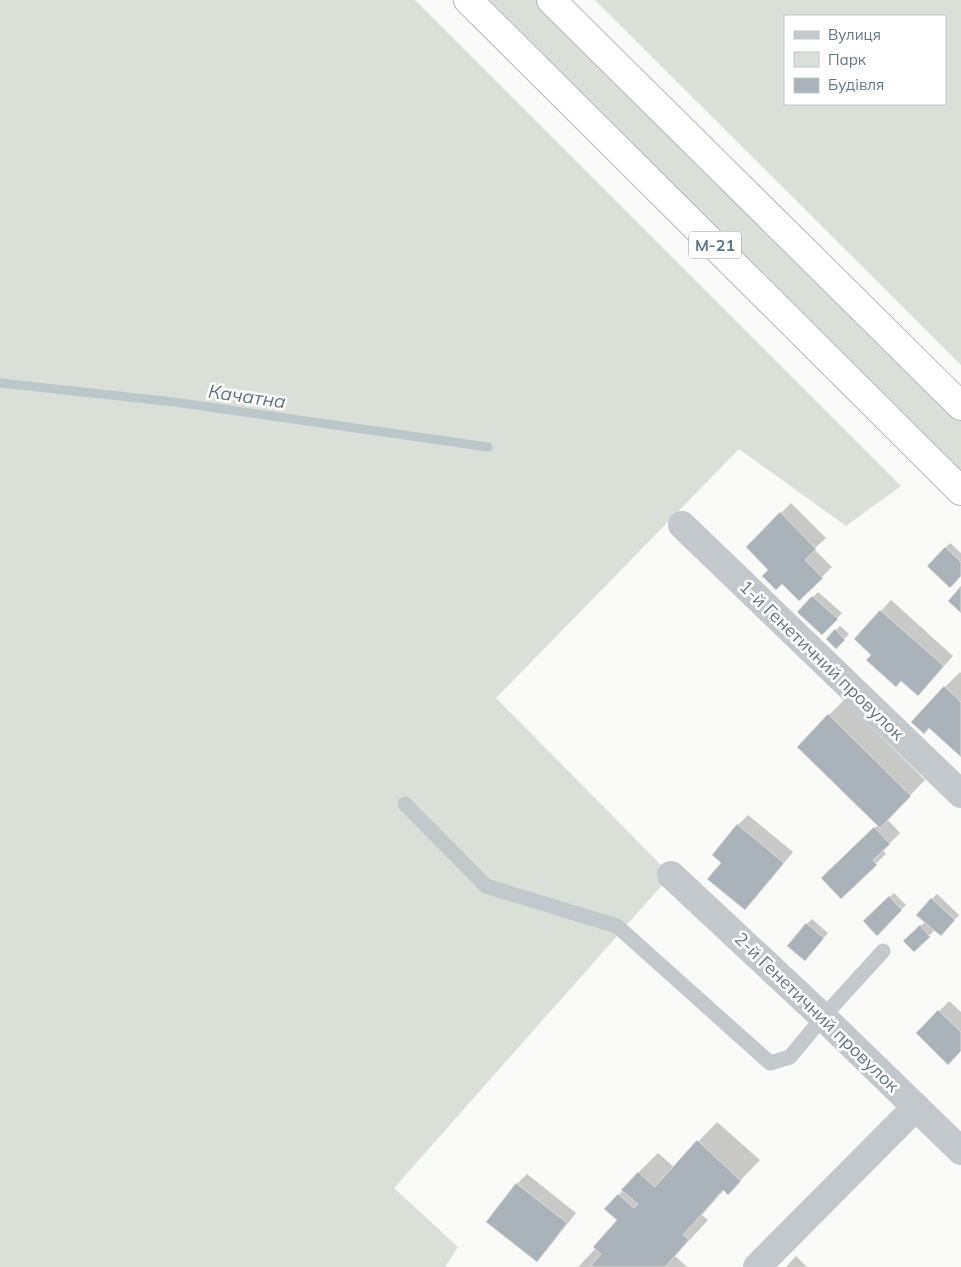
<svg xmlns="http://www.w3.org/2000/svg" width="961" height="1267" font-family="Mulish,sans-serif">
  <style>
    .green { fill: #dadfd7; fill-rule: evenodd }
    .shadow { fill: #0003 }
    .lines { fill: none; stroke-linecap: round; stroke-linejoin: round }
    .stream { stroke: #bbc7cb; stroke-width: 9 }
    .building { fill: #aab3b9; stroke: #dcdcda }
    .trunk-casing { stroke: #b4b9bd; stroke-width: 30 }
    .service { stroke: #c3c8cc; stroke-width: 15 }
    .minor { stroke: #c3c8cc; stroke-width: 28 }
    .trunk { stroke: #fff; stroke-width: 28 }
    .labels { text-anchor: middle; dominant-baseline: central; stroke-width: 5; stroke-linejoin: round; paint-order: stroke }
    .shield { fill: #fff; stroke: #939fa8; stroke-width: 1 }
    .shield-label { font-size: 16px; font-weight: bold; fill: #657683 }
    .street-label { font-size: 18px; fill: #657683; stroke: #fff }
    .water-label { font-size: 19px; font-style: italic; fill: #60757c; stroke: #fff }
  </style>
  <rect width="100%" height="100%" fill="#fafaf8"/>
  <g class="green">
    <path d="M 0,0 L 415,0 L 901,486 L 846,526 L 739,449 L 496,698 L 671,875 L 394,1188 L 458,1247 L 445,1267 L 0,1267 Z"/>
    <path d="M 468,0 L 551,0 L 961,406 L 961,491 Z"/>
    <path d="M 595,0 L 961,0 L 961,365 ZM 785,16 L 945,16 L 945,104 L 785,104 Z"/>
  </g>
  <g class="shadow">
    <path d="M 791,503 L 826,538 L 814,549 L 832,567 L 799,600 L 747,547 Z"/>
    <path d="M 950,543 L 961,553 L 961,575 L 945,548 Z"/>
    <path d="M 818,592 L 842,613 L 822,634 L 799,612 Z"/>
    <path d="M 891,600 L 953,656 L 928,684 L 856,639 Z"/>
    <path d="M 840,626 L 849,634 L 836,647 L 827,639 Z"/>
    <path d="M 960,672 L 961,673 L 961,755 L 945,687 Z"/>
    <path d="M 844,700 L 925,780 L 887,819 L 900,833 L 883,850 L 886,854 L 841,897 L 833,868 L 878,825 L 798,746 Z"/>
    <path d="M 748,815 L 793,852 L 755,898 L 745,908 L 723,862 L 738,825 Z"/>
    <path d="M 894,893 L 906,905 L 877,934 L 865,921 Z"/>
    <path d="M 937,894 L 959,915 L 945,930 L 935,930 L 914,950 L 905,941 L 926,921 L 932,899 Z"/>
    <path d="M 812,919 L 828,933 L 810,954 L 807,924 Z"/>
    <path d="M 949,1001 L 961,1012 L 961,1050 L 918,1033 Z"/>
    <path d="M 717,1122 L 760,1160 L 728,1193 L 724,1190 L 702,1215 L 708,1220 L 675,1256 L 687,1267 L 578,1267 L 596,1248 L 618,1220 L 606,1209 L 639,1172 L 658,1153 L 674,1167 Z"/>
    <path d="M 527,1174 L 576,1213 L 547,1250 L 536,1260 L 517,1184 Z"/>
    <path d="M 796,1256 L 807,1267 L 786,1267 Z"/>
  </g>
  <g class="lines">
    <path class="stream" d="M 0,383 L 174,402 L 488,447"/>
  </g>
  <g class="building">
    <path d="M 780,512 L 816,549 L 805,560 L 823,578 L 799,601 L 782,584 L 776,590 L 762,576 L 768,570 L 746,547 Z"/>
    <path d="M 945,547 L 961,562 L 961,576 L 950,588 L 927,566 Z"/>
    <path d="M 961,586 L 961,613 L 948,601 Z"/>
    <path d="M 812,596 L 838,619 L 822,635 L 797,612 Z"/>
    <path d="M 880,610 L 944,666 L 918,696 L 901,681 L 896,687 L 866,660 L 871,655 L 854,639 Z"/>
    <path d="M 835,629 L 845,640 L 836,649 L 826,639 Z"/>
    <path d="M 944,686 L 961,702 L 961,757 L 929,728 L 924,734 L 911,722 Z"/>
    <path d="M 828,714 L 911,796 L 880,828 L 797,747 Z"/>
    <path d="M 737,824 L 784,863 L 745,910 L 707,879 L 721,863 L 712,855 Z"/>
    <path d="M 874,827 L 890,844 L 873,860 L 877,865 L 841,899 L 821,878 Z"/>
    <path d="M 889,896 L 902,910 L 877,936 L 863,921 Z"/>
    <path d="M 931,898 L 955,920 L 941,936 L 916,915 Z"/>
    <path d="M 806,923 L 824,938 L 805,961 L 787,946 Z"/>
    <path d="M 920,925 L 930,937 L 914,952 L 903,941 Z"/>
    <path d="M 938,1010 L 961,1032 L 961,1051 L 948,1065 L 916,1033 Z"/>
    <path d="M 697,1140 L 741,1181 L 728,1195 L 723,1190 L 683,1235 L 689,1240 L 665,1267 L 590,1267 L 601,1254 L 593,1247 L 617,1220 L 604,1209 L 618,1194 L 634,1208 L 638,1204 L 621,1190 L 638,1172 L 655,1187 Z"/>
    <path d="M 516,1183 L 567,1223 L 537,1262 L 486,1222 Z"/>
  </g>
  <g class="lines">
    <defs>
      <g id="trunk">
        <path d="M 468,0 L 961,491"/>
        <path d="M 551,0 L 961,406"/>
      </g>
    </defs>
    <use href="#trunk" class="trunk-casing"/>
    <path class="service" d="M 405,804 L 486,886 L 617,926 L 770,1063 L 790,1057 L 823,1017 L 883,951"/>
    <g class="minor">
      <path d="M 682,525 L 961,794"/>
      <path d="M 671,875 L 823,1017 L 961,1151"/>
      <path d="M 757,1267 L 916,1107"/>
    </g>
    <use href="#trunk" class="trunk"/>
  </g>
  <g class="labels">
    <rect class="shield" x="689" y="231.5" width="52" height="27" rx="4"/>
    <g class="shield-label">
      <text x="715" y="245">М-21</text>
    </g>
    <g class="street-label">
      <text transform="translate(822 660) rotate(44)">1-й Генетичний провулок</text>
      <text transform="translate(817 1012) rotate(44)">2-й Генетичний провулок</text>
    </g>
    <g class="water-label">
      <text transform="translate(247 396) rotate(8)">Качатна</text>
    </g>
  </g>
  <rect x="784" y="15" width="162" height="90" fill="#ffffff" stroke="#c1c8cd"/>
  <rect x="794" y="31" width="25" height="8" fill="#c3c8cc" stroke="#c1c8cd"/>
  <text x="828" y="40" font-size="15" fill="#657683">Вулиця</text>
  <rect x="794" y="52" width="25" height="15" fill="#dadfd7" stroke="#c1c8cd"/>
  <text x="828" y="65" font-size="15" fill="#657683">Парк</text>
  <rect x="794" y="78" width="25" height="15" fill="#aab3b9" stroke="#c1c8cd"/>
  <text x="828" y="90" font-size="15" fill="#657683">Будівля</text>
</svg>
